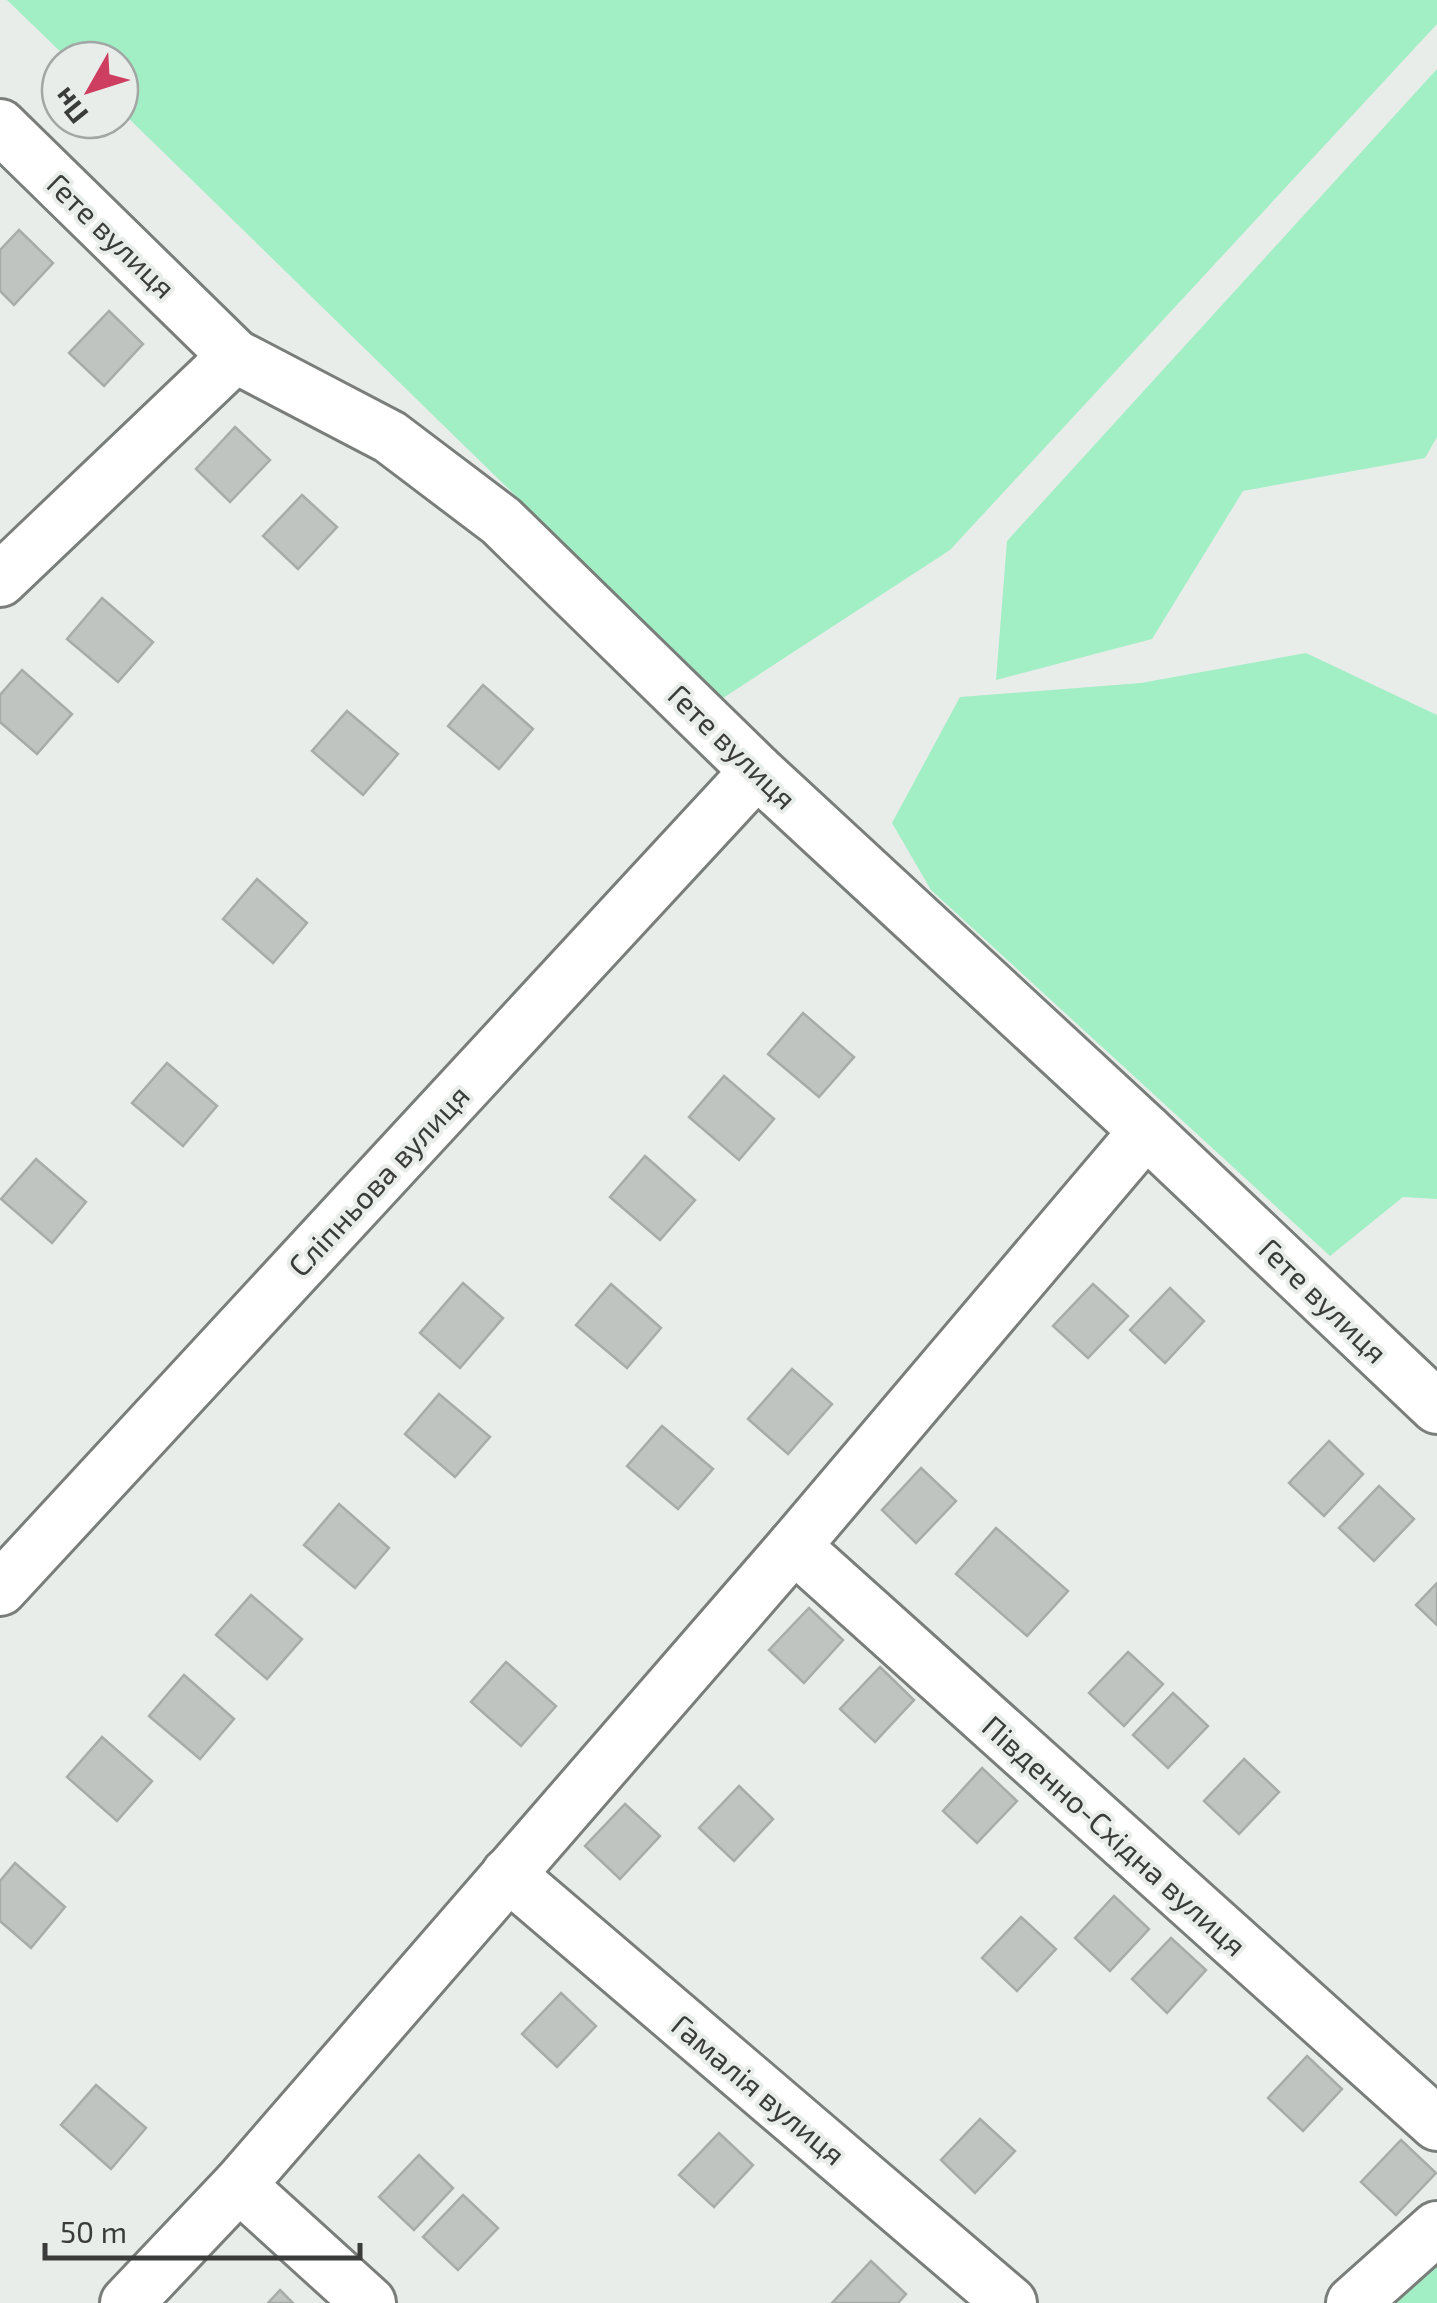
<svg xmlns="http://www.w3.org/2000/svg" width="1437" height="2303" font-family="'Exo 2',sans-serif">
  <style>
    .green { fill: #a2eec5 }
    .building { fill: #bfc4c1; stroke: #a7aca9; stroke-width: 2.5 }
    .lines { fill: none; stroke-linecap: round; stroke-linejoin: round }
    .minor-casing { stroke: #797e7b; stroke-width: 58 }
    .minor { stroke: #fff; stroke-width: 52 }
    .labels { text-anchor: middle; dominant-baseline: central; stroke-width: 8; stroke-linejoin: round; paint-order: stroke }
    .street-label { font-size: 30px; fill: #3a3c3b; stroke: #e8edea }
  </style>
  <rect width="100%" height="100%" fill="#e8edea"/>
  <g class="green">
    <path d="M 7,0 L 1437,0 L 1437,24 L 950,550 L 723,698 L 120,110 L 120,60 L 69,60 Z"/>
    <path d="M 1437,69 L 1437,437 L 1425,458 L 1243,491 L 1152,639 L 996,680 L 1007,541 Z"/>
    <path d="M 1306,653 L 1437,715 L 1437,1199 L 1403,1197 L 1330,1256 L 931,890 L 892,823 L 960,697 L 1141,683 Z"/>
    <path d="M 1437,2258 L 1437,2303 L 1392,2303 Z"/>
  </g>
  <g class="building">
    <path d="M 19,230 L 53,263 L 14,305 L 0,291 L 0,250 Z"/>
    <path d="M 109,311 L 143,344 L 104,386 L 69,353 Z"/>
    <path d="M 235,427 L 270,460 L 230,502 L 196,469 Z"/>
    <path d="M 302,495 L 337,527 L 298,569 L 263,536 Z"/>
    <path d="M 102,598 L 153,642 L 118,682 L 67,639 Z"/>
    <path d="M 22,670 L 72,714 L 37,754 L 0,722 L 0,695 Z"/>
    <path d="M 483,685 L 533,729 L 499,769 L 448,726 Z"/>
    <path d="M 347,711 L 398,754 L 363,795 L 312,751 Z"/>
    <path d="M 257,879 L 307,923 L 273,963 L 223,919 Z"/>
    <path d="M 803,1013 L 854,1057 L 819,1097 L 768,1054 Z"/>
    <path d="M 167,1063 L 217,1106 L 183,1146 L 132,1103 Z"/>
    <path d="M 724,1076 L 774,1119 L 739,1160 L 689,1117 Z"/>
    <path d="M 645,1156 L 695,1200 L 660,1240 L 610,1197 Z"/>
    <path d="M 36,1159 L 86,1202 L 52,1243 L 1,1199 Z"/>
    <path d="M 463,1283 L 503,1318 L 460,1368 L 420,1333 Z"/>
    <path d="M 611,1284 L 661,1328 L 627,1368 L 576,1325 Z"/>
    <path d="M 1093,1284 L 1128,1316 L 1088,1358 L 1053,1326 Z"/>
    <path d="M 1170,1288 L 1204,1321 L 1165,1363 L 1130,1330 Z"/>
    <path d="M 792,1369 L 832,1404 L 788,1454 L 748,1419 Z"/>
    <path d="M 439,1394 L 490,1437 L 455,1477 L 405,1434 Z"/>
    <path d="M 662,1426 L 713,1469 L 678,1509 L 627,1466 Z"/>
    <path d="M 1329,1441 L 1363,1474 L 1324,1516 L 1289,1483 Z"/>
    <path d="M 921,1468 L 956,1501 L 916,1543 L 882,1510 Z"/>
    <path d="M 1379,1486 L 1414,1519 L 1374,1561 L 1339,1528 Z"/>
    <path d="M 339,1504 L 389,1548 L 355,1588 L 304,1545 Z"/>
    <path d="M 996,1528 L 1068,1591 L 1027,1636 L 956,1574 Z"/>
    <path d="M 1437,1583 L 1437,1625 L 1416,1605 Z"/>
    <path d="M 251,1595 L 302,1639 L 267,1679 L 216,1635 Z"/>
    <path d="M 809,1608 L 843,1640 L 804,1683 L 769,1650 Z"/>
    <path d="M 1128,1652 L 1163,1684 L 1124,1726 L 1089,1693 Z"/>
    <path d="M 506,1662 L 556,1706 L 521,1746 L 471,1702 Z"/>
    <path d="M 880,1667 L 914,1700 L 875,1742 L 840,1709 Z"/>
    <path d="M 184,1675 L 234,1719 L 200,1759 L 149,1716 Z"/>
    <path d="M 1173,1693 L 1208,1726 L 1168,1768 L 1133,1735 Z"/>
    <path d="M 102,1737 L 152,1781 L 117,1821 L 67,1777 Z"/>
    <path d="M 1244,1759 L 1279,1792 L 1239,1834 L 1204,1801 Z"/>
    <path d="M 982,1768 L 1017,1801 L 977,1843 L 943,1811 Z"/>
    <path d="M 739,1786 L 773,1819 L 734,1861 L 699,1828 Z"/>
    <path d="M 625,1804 L 660,1836 L 620,1879 L 585,1846 Z"/>
    <path d="M 15,1863 L 65,1907 L 31,1948 L 0,1921 L 0,1881 Z"/>
    <path d="M 1114,1896 L 1149,1929 L 1110,1971 L 1075,1938 Z"/>
    <path d="M 1021,1917 L 1056,1949 L 1017,1991 L 982,1958 Z"/>
    <path d="M 1171,1938 L 1206,1970 L 1167,2013 L 1132,1979 Z"/>
    <path d="M 561,1993 L 596,2026 L 557,2067 L 522,2034 Z"/>
    <path d="M 1307,2056 L 1342,2089 L 1303,2131 L 1268,2098 Z"/>
    <path d="M 96,2085 L 146,2128 L 111,2169 L 61,2125 Z"/>
    <path d="M 980,2119 L 1015,2151 L 975,2193 L 941,2160 Z"/>
    <path d="M 719,2133 L 753,2165 L 714,2207 L 679,2175 Z"/>
    <path d="M 1401,2140 L 1436,2173 L 1396,2215 L 1361,2182 Z"/>
    <path d="M 419,2155 L 453,2188 L 414,2230 L 379,2197 Z"/>
    <path d="M 463,2195 L 498,2228 L 458,2270 L 423,2237 Z"/>
    <path d="M 871,2261 L 906,2294 L 898,2303 L 832,2303 Z"/>
    <path d="M 280,2290 L 293,2303 L 268,2303 Z"/>
  </g>
  <g class="lines">
    <defs>
      <g id="minor">
        <path d="M 0,126 L 235,356 L 390,437 L 501,521 L 757,771 L 1146,1131 L 1437,1407"/>
        <path d="M 0,580 L 235,356"/>
        <path d="M 794,1546 L 1437,2124"/>
        <path d="M 0,1589 L 757,771"/>
        <path d="M 508,1874 L 1010,2303"/>
        <path d="M 239,2185 L 369,2303"/>
        <path d="M 127,2303 L 239,2185 L 794,1546 L 1146,1131"/>
        <path d="M 1353,2303 L 1437,2228"/>
      </g>
    </defs>
    <use href="#minor" class="minor-casing"/>
    <use href="#minor" class="minor"/>
  </g>
  <g class="labels">
    <g class="street-label">
      <text transform="translate(112 235) rotate(44)">Гете вулиця</text>
      <text transform="translate(733 746) rotate(44)">Гете вулиця</text>
      <text transform="translate(378 1180) rotate(-47)">Сліпньова вулиця</text>
      <text transform="translate(1324 1300) rotate(44)">Гете вулиця</text>
      <text transform="translate(1115 1835) rotate(42)">Південно-Східна вулиця</text>
      <text transform="translate(759 2089) rotate(40)">Гамалія вулиця</text>
    </g>
  </g>
  <g transform="translate(90 90) rotate(231)"><circle r="48" fill="#e8edea" stroke="#a2a6a4" stroke-width="2.5"/>
  <path d="M0-8L18 38L0 25L-18 38Z" fill="#cd3e61"/>
  <text y="-15" font-size="28" font-weight="bold" text-anchor="middle" fill="#3a3c3b">Пн</text>
  </g>
  <path d="M45 2243v15h315v-15" fill="none" stroke="#3a3c3b" stroke-width="5"/>
  <text x="60" y="2243" font-size="30" fill="#3a3c3b" stroke="#e8edea" stroke-width="8" paint-order="stroke">50 m</text>
</svg>
